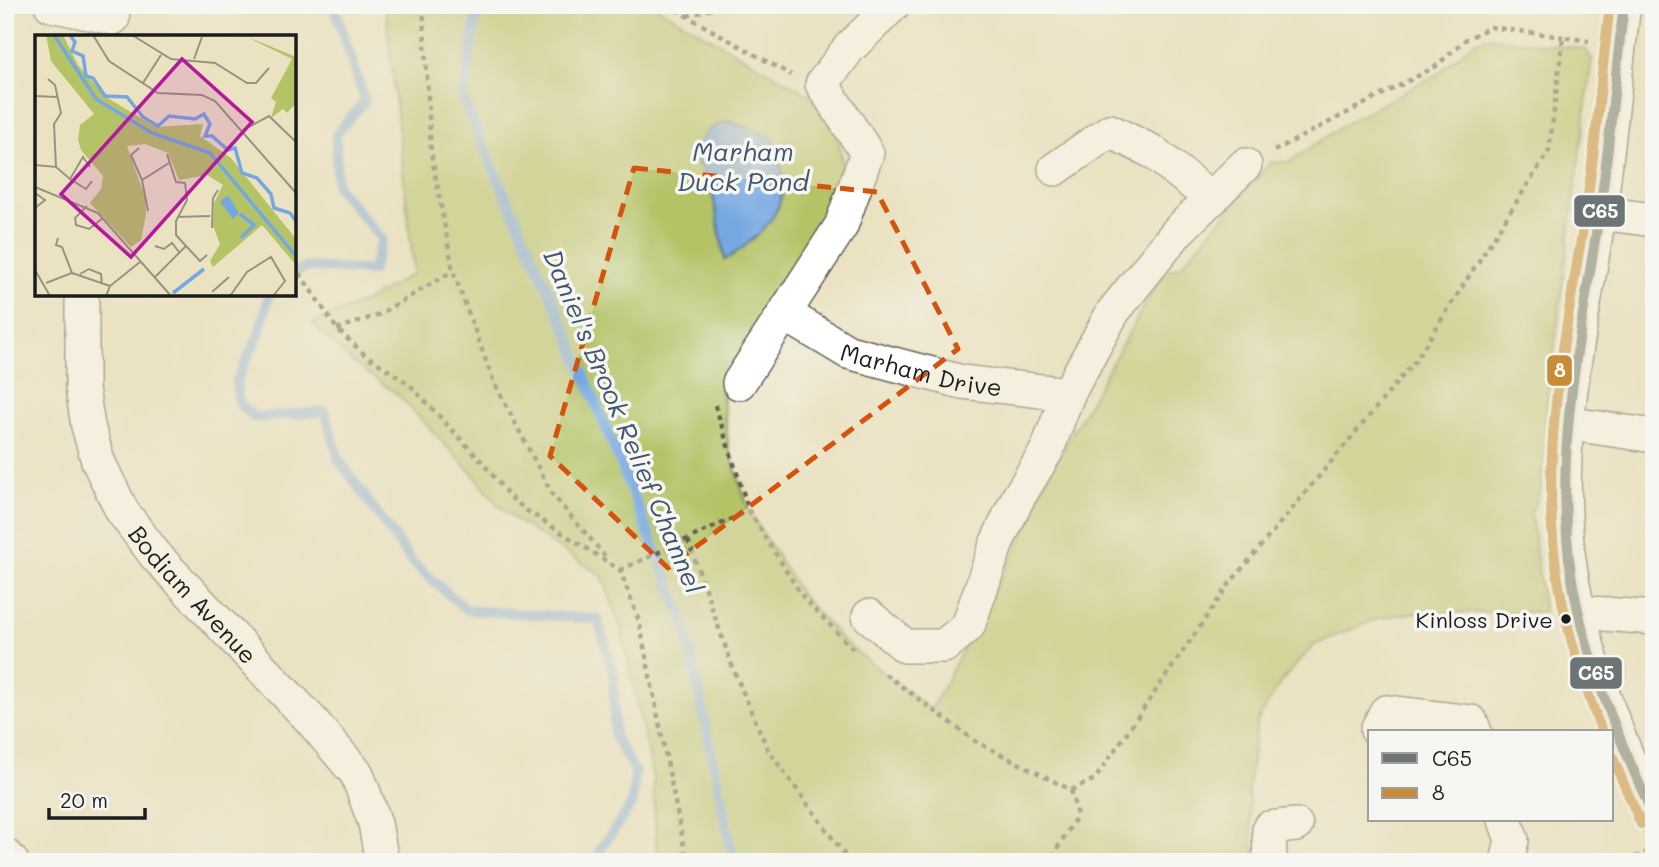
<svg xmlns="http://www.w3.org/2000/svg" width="1659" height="867" font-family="Mali,sans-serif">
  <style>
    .green { fill: #b4c366; stroke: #687041; stroke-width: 2 }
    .water { fill: #75a7e1; stroke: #48627e; stroke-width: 2 }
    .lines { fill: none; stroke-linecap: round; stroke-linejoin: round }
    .stream { stroke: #75a7e1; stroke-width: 10 }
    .minor-casing { stroke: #646156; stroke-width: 36 }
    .path { stroke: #646156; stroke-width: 4.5; stroke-dasharray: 5 5; stroke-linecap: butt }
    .minor { stroke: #fff; stroke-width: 33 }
    .bus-1-casing { stroke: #f6f6f2; stroke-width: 16 }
    .bus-2-casing { stroke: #f6f6f2; stroke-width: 16 }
    .bus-1 { stroke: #6c7476; stroke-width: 10 }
    .bus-2 { stroke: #c78c35; stroke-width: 10 }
    .marked { fill: none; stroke: #d4530e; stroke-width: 5; stroke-dasharray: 14 9; stroke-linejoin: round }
    .bus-dot { fill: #1c1c1c; stroke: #f6f6f2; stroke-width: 2.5 }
    .labels { text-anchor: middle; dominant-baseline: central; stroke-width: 7; stroke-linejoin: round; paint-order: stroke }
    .bus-label { font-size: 22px; fill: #1c1c1c; stroke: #f6f6f2; text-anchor: end }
    .street-label { font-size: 24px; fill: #1c1c1c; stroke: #f6f6f2 }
    .water-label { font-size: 26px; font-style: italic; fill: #40546b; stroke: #f6f6f2 }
    .inset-river { fill: none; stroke: #75a7e1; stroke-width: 3.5 }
    .inset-road { fill: none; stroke: #989380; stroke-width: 2 }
    .view { fill: #b5179e; fill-opacity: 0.15; stroke: #b5179e; stroke-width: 3.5 }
    .inset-edge { fill: none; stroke: #1c1c1c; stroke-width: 3.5 }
    .line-badge { stroke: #f6f6f2; stroke-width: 2.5 }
    .badge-label { font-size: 19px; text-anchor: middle; font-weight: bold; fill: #fff }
  </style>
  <rect width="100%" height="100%" fill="#f6f6f2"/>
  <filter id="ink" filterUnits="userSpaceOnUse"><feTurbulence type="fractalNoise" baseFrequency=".0143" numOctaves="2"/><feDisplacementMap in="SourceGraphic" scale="14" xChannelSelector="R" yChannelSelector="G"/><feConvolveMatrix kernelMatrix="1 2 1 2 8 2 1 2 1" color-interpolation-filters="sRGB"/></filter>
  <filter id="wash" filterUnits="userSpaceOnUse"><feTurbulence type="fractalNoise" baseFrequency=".00686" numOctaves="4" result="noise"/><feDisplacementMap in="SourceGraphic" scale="28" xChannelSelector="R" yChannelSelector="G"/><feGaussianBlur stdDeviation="1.57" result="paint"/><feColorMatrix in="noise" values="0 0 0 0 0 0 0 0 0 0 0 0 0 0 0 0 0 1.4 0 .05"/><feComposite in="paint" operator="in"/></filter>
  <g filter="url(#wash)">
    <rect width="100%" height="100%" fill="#ebe2c2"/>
    <path class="green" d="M 385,5 L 653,5 L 808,94 C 842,127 850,163 835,207 L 721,385 L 729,449 L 749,511 L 802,596 L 844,642 L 931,710 L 1023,536 L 1045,481 L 1164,271 L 1180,267 L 1271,162 L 1289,162 L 1348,122 L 1439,73 L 1473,43 L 1486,37 L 1585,49 L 1592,59 L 1545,421 L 1543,484 L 1531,513 L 1544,612 L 1412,613 L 1379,618 L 1314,645 L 1280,683 L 1257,722 L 1248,789 L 1255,862 L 657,862 L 653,778 L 621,628 L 602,576 L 514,519 L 498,505 L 472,473 L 397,394 L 353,363 L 312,323 L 364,302 L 414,273 Z"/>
    <path class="water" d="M 728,121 L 772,137 C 798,197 776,227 725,260 L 711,185 L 692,153 L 709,129 Z"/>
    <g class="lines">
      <g class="stream">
        <path d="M 478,5 L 463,101 L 565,327 L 684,621 L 734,862"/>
        <path d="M 294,272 L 308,267 L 372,271 L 382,239 L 337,187 L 336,134 L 365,101 L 334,5"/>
        <path d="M 269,294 L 259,334 L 236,382 L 239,403 L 255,418 L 325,411 L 339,460 L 412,562 L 467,610 L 598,619 L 614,676 L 614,736 L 635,772 L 632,804 L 600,850 L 603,862"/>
      </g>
    </g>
  </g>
  <g filter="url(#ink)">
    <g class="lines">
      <defs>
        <g id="minor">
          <path d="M 51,5 L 113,18"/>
          <path d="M 1624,5 C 1615,75 1609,146 1599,216 C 1580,335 1551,452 1571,573 C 1585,659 1618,739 1654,818"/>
          <path d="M 1055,169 L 1110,131 L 1153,152 L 1212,199"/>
          <path d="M 1599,213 L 1654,220"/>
          <path id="s1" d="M 82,294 L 82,388 L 88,426 L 98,461 L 122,511 L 156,556 L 311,720 L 357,774 L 375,823 L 382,862"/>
          <path id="s2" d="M 785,314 L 848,352 L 962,382 L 1068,394 L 1047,450 L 1018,498 L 997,542 L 968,626 L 944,646 L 905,646 L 869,616"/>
          <path d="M 739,383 L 841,226 L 867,153 L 822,84 L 849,48 L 893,5"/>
          <path d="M 1068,394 L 1113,312 L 1178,231 L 1245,165"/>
          <path d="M 1565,423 L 1654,436"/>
          <path d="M 1579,612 L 1654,618"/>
          <path d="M 1377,730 L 1386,712 L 1471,722 L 1475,732"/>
          <path d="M 1505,820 L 1512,840 L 1507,862"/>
          <path d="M 5,855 L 12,862"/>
          <path d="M 1270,862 L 1269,828 L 1296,825"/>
        </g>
      </defs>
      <use href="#minor" class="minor-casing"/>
      <g class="path">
        <path d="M 423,5 L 431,152 L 453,271 L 493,380 L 552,494 L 605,556"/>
        <path d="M 667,5 L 791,75"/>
        <path d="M 687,16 L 725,5"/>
        <path d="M 1274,151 L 1435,67 L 1465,40 L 1490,27 L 1563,37"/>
        <path d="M 294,265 L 337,329 L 364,354 L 409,384 L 484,464 L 509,496 L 526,510 L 620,570 L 639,621 L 687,862"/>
        <path d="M 337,329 L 378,315 L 453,271"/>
        <path d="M 715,405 L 749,511 L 802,596 L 853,649"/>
        <path d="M 688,540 L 734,671 L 768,750 L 850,862"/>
        <path d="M 620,570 L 749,511"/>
        <path d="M 885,674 L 975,741 L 1071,790 L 1077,816 L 1049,862"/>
        <path d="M 1071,790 L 1095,779 L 1230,583 L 1415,361 L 1549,151 L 1563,37 L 1589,41"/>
        <path d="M 1626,862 L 1651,850"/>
      </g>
      <use href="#minor" class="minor"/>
      <defs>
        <path id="bus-1" d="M 1624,5 C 1615,75 1610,146 1599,215 C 1581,334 1553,452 1571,573 C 1584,658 1619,739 1654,817"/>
        <g id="bus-2">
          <path d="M 1602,732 C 1577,666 1556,598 1552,527 C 1546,422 1568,319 1585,216 C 1596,146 1601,75 1610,5"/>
          <path d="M 1612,756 L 1641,824"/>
        </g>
      </defs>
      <use href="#bus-1" class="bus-1-casing"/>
      <use href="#bus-2" class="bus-2-casing"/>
      <use href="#bus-1" class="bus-1"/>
      <use href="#bus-2" class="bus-2"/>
    </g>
  </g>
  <path d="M0 0H1659V867H0ZM 634,168 L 877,192 L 958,349 L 668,568 L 550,456 Z" fill="#ebe2c2" fill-opacity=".55" fill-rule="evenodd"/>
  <path class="marked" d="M 634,168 L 877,192 L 958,349 L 668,568 L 550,456 Z"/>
  <circle class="bus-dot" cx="1566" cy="619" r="6"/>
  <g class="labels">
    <g class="bus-label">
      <text x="1553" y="619">Kinloss Drive</text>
    </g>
    <g class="street-label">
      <text stroke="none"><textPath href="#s2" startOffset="149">Marham Drive</textPath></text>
      <text stroke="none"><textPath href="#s1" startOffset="334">Bodiam Avenue</textPath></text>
    </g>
    <g class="water-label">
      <text x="743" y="151">Marham<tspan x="743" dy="30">Duck Pond</tspan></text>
      <text transform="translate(624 421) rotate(67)">Daniel's Brook Relief Channel</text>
    </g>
  </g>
  <g transform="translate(35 35)">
    <rect width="261" height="261" fill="#ebe2c2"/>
    <path d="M 11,0 L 28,0 L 43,30 L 71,62 L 121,92 L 168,89 L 165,101 L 196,123 L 261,204 L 261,230 L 227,190 L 178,232 L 175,226 L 185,209 L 178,191 L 179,168 L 188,150 L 172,140 L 144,145 L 133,118 L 110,109 L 92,111 L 110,162 L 111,179 L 106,205 L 96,212 L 55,168 L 66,154 L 68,141 L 46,115 L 43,105 L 45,90 L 59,79 L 16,26 ZM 208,0 L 261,22 L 261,68 L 252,78 L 248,74 L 236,83 L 241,67 L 236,63 L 257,24 Z" fill="#b4c366"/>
    <path d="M 193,160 L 204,178 L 198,184 L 185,167 Z" fill="#75a7e1"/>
    <path class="inset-river" d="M 19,0 L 61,64 L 117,98 L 175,118 L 261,221M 35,0 L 40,7 L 37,16 L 48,21 L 51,41 L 58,43 L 70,61 L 92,62 L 108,82 L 123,91 L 134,81 L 160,84 L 169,79 L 175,89 L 170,101 L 177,101 L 193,115 L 200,113 L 207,138 L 222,143 L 236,159 L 239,173 L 255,178 L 261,186M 205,179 L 219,190 L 206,203M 138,258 L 169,234"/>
    <path class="inset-road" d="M 58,0 L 74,26 L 123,58 L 167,60 L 180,66 L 261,158M 97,0 L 136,24 L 180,28 L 212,48 L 221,48 L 234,33M 159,24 L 167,2M 108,48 L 126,20M 0,61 L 22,62M 208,95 L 234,81 L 261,107M 104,113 L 96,120 L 107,145 L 134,128M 0,130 L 21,132 L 19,89 L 26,78 L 20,50 L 13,44M 21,132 L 35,144 L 48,122 L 55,132M 35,144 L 51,154 L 57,146M 107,145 L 113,176M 0,152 L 63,178 L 136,261M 0,158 L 10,165 L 0,173M 52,171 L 40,183 L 41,190 L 54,194 L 68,183M 142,182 L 175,181M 177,193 L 178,163 L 183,155M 120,211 L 129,214 L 137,208 L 144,217M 151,211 L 165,226 L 172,220M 0,235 L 15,261M 37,238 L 75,251M 45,239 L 54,234 L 66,239 L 67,249M 119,243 L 151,211 L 141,200 L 141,186 L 152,165 L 150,148 L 141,147 L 132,119M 11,248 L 37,238 L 27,212 L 21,210 L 23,203M 177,257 L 194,242M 71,261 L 75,251 L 105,227M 195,261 L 212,237 L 236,222 L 250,246 L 238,261"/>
    <path class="view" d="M 147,24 L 217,87 L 96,222 L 26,159 Z"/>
    <rect width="261" height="261" class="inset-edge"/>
  </g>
  <g class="line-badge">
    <rect x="1573" y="194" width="53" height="34" rx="7" fill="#6c7476"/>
    <rect x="1546" y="354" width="27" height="33" rx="7" fill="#c78c35"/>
    <rect x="1569" y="656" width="54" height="34" rx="7" fill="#6c7476"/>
  </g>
  <g class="badge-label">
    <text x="1600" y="218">C65</text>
    <text x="1560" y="377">8</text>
    <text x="1596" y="680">C65</text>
  </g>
  <rect width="1659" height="867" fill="none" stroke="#f6f6f2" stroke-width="28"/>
  <rect x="1368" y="730" width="245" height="91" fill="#f6f6f2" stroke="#9f9f9c" stroke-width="2"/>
  <rect x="1382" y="753" width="35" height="10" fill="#6c7476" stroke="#9f9f9c" stroke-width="2"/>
  <text x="1432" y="766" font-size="21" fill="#1c1c1c">C65</text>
  <rect x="1382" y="788" width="35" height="10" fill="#c78c35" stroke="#9f9f9c" stroke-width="2"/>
  <text x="1432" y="800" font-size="21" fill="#1c1c1c">8</text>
  <path d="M49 808v10h96v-10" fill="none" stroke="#1c1c1c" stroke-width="3.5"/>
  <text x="60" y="808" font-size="21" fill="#1c1c1c" stroke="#f6f6f2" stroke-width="5" paint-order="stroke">20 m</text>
</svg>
